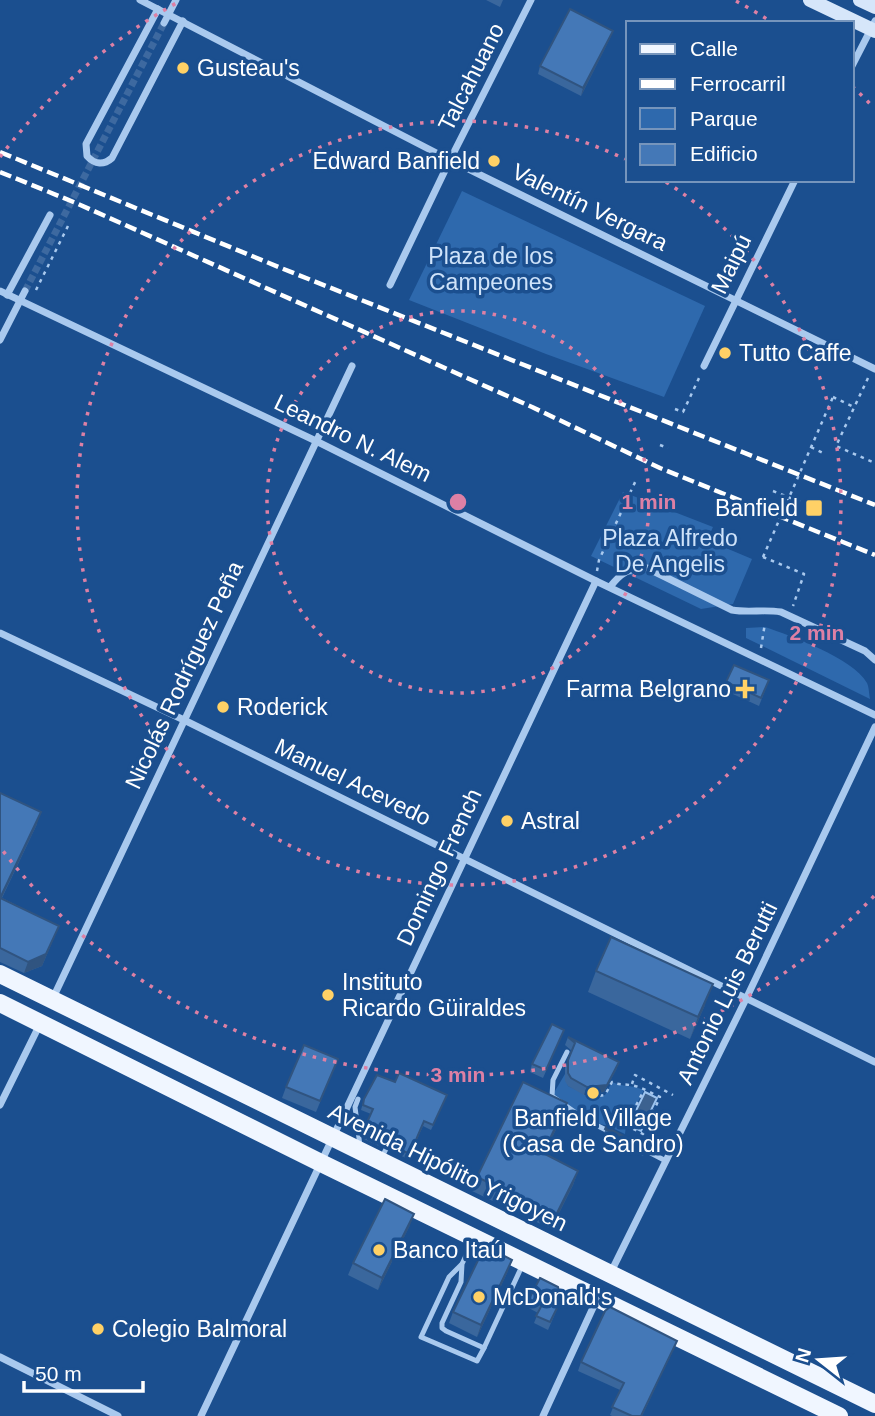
<svg xmlns="http://www.w3.org/2000/svg" width="875" height="1416" font-family="Arial,sans-serif">
  <style>
    .green { fill: #2e69ad }
    .water { fill: #3c6290; stroke: #9cc4f0; stroke-width: 2 }
    .lines { fill: none; stroke-linecap: round; stroke-linejoin: round }
    .minor-tunnel { stroke: #3d69a0; stroke-width: 7; stroke-dasharray: 7 3.5; stroke-linecap: butt }
    .path { stroke: #a9c9ee; stroke-width: 2.5; stroke-dasharray: 3.5 5; stroke-linecap: butt }
    .service { stroke: #a9c9ee; stroke-width: 5 }
    .minor { stroke: #a9c9ee; stroke-width: 7 }
    .secondary { stroke: #d6e6fa; stroke-width: 14 }
    .primary { stroke: #f0f6ff; stroke-width: 18 }
    .rail { stroke: #fff; stroke-width: 4.5; stroke-dasharray: 12 5; stroke-linecap: butt }
    .path-bridge { stroke: #a9c9ee; stroke-width: 2.5; stroke-dasharray: 3.5 5; stroke-linecap: butt }
    .wall { fill: #3a679d }
    .shaded-wall { fill: #305480 }
    .building { fill: #4478b7; stroke: #305480; stroke-width: 2 }
    .ring { fill: none; stroke: #dd80a5; stroke-width: 3.5; stroke-dasharray: 3.5 7 }
    .poi-dot { fill: #ffd166; stroke: #1b4f8f; stroke-width: 2.5 }
    .labels { text-anchor: middle; dominant-baseline: central; stroke-width: 7; stroke-linejoin: round; paint-order: stroke }
    .poi-label { font-size: 23px; fill: #fff; stroke: #1b4f8f; text-anchor: start }
    .street-label { font-size: 23px; fill: #fff; stroke: #1b4f8f }
    .park-label { font-size: 23px; fill: #cfe3fa; stroke: #1b4f8f }
    .centre { fill: #dd80a5; stroke: #1b4f8f; stroke-width: 3.5 }
    .ring-label { font-size: 21px; text-anchor: middle; font-weight: bold; fill: #dd80a5; stroke: #1b4f8f; stroke-width: 7; stroke-linejoin: round; paint-order: stroke }
  </style>
  <rect width="100%" height="100%" fill="#1b4f8f"/>
  <g class="green">
    <path d="M 462,191 L 705,306 L 664,397 L 546,354 L 409,300 Z"/>
    <path d="M 623,492 L 713,527 L 707,540 L 752,559 L 733,604 L 701,609 L 591,556 Z"/>
    <path d="M 765,627 C 791,636 853,658 867,683 C 869,687 869,694 870,699 L 746,638 L 746,628 Z"/>
    <path d="M 565,1074 L 568,1086 L 592,1097 L 605,1095 L 612,1082 C 623,1087 632,1085 644,1090 L 626,1125 L 625,1134 L 608,1126 L 586,1120 L 552,1096 Z"/>
  </g>
  <path class="water" d="M 645,1092 L 657,1098 L 641,1131 L 629,1125 Z"/>
  <g class="lines">
    <path class="minor-tunnel" d="M 25,291 L 164,23"/>
    <g class="path">
      <path d="M 36,290 L 70,222"/>
      <path d="M 868,378 L 836,446 L 875,463"/>
      <path d="M 833,397 L 854,407"/>
      <path d="M 675,409 L 683,412 L 700,376"/>
      <path d="M 660,445 L 668,448"/>
      <path d="M 811,447 L 823,453"/>
      <path d="M 773,491 L 805,504"/>
      <path d="M 763,557 L 804,574 L 793,606"/>
      <path d="M 597,571 L 599,560 L 637,478"/>
      <path d="M 761,648 L 765,623"/>
      <path d="M 632,1084 L 635,1075 L 673,1095"/>
      <path d="M 584,1093 L 591,1097 L 605,1095 L 612,1082 C 619,1085 623,1084 630,1085 C 640,1086 651,1093 660,1097 L 643,1134 L 626,1125 L 644,1090"/>
    </g>
    <g class="service">
      <path d="M 567,1052 L 553,1080 L 552,1096 L 586,1120 L 610,1132"/>
      <path d="M 358,1099 L 355,1107 L 360,1146"/>
      <path d="M 641,1148 L 666,1161"/>
      <path d="M 381,1159 L 386,1149"/>
      <path d="M 473,1241 L 462,1264 L 461,1282 L 442,1323 L 442,1328 L 446,1331 L 484,1348 L 522,1266"/>
      <path d="M 461,1265 L 449,1277 L 421,1337 L 477,1361 L 484,1348"/>
    </g>
    <g class="minor">
      <path d="M 140,0 L 450,160 L 875,369"/>
      <path d="M 158,9 L 86,144 L 87,156 C 95,165 104,165 112,158 L 183,21"/>
      <path d="M 164,23 L 176,0"/>
      <path d="M 852,66 L 875,21"/>
      <path d="M 390,285 L 450,160 L 531,0"/>
      <path d="M 0,291 L 316,441 L 596,581 L 875,715"/>
      <path d="M 7,295 L 50,215"/>
      <path d="M 0,340 L 25,291"/>
      <path d="M 704,366 L 795,180"/>
      <path d="M 610,587 C 620,574 629,567 647,568 L 732,610 C 749,613 764,609 781,612 L 865,651 L 875,660"/>
      <path d="M 0,633 L 184,720 L 875,1062"/>
      <path d="M 53,998 L 352,366"/>
      <path d="M 0,1105 L 40,1024"/>
      <path d="M 610,1274 L 746,999 L 875,727"/>
      <path d="M 0,1357 L 118,1416"/>
      <path d="M 201,1416 L 596,581"/>
      <path d="M 543,1416 L 597,1299"/>
    </g>
    <g class="secondary">
      <path d="M 810,0 L 875,31"/>
      <path d="M 860,0 L 875,7"/>
    </g>
    <g class="primary">
      <path d="M 0,974 L 875,1404"/>
      <path d="M 0,1003 L 321,1163 L 839,1416"/>
    </g>
    <g class="rail">
      <path d="M 0,152 L 281,268 L 875,505"/>
      <path d="M 0,172 L 76,203 L 532,407 L 660,468 L 875,555"/>
    </g>
    <path class="path-bridge" d="M 763,557 L 833,397"/>
  </g>
  <g class="wall">
    <path d="M 486,0 L 503,0 L 500,7 Z"/>
    <path d="M 613,31 L 610,38 L 581,96 L 538,74 L 540,66 Z"/>
    <path d="M 769,680 L 759,706 L 724,690 L 726,682 Z"/>
    <path d="M 0,793 L 37,824 L 2,898 L 59,926 L 42,966 L 24,973 L 0,962 Z"/>
    <path d="M 596,971 L 705,1005 L 690,1039 L 588,992 Z"/>
    <path d="M 564,1030 L 543,1078 L 530,1072 L 532,1064 Z"/>
    <path d="M 568,1037 L 619,1062 L 616,1070 L 604,1092 L 584,1095 L 568,1086 L 565,1081 L 565,1067 L 572,1051 L 565,1045 Z"/>
    <path d="M 338,1059 L 316,1112 L 282,1098 L 286,1087 Z"/>
    <path d="M 364,1099 L 445,1100 L 431,1130 L 423,1126 L 408,1159 L 391,1151 L 388,1144 L 381,1147 L 364,1139 L 363,1131 L 371,1114 L 361,1110 Z"/>
    <path d="M 562,1117 L 544,1154 L 578,1171 L 573,1185 L 551,1229 L 472,1191 L 477,1177 Z"/>
    <path d="M 606,1127 L 646,1148 L 643,1156 L 603,1137 Z"/>
    <path d="M 410,1225 L 378,1290 L 348,1275 L 353,1263 Z"/>
    <path d="M 508,1271 L 477,1337 L 449,1323 L 453,1312 Z"/>
    <path d="M 529,1299 L 561,1300 L 548,1330 L 534,1323 L 538,1313 L 527,1307 Z"/>
    <path d="M 677,1341 L 642,1416 L 612,1416 L 610,1415 L 620,1390 L 578,1371 L 581,1362 Z"/>
  </g>
  <g class="shaded-wall">
    <path d="M 613,31 L 610,38 L 581,96 L 583,88 Z"/>
    <path d="M 41,812 L 37,824 L 0,901 L 0,899 Z"/>
    <path d="M 59,926 L 42,966 L 24,973 L 28,962 Z"/>
    <path d="M 713,984 L 705,1005 L 690,1039 L 698,1017 Z"/>
    <path d="M 619,1062 L 616,1070 L 604,1092 L 584,1095 L 587,1087 Z"/>
    <path d="M 567,1103 L 562,1117 L 538,1167 L 543,1153 Z"/>
    <path d="M 389,1139 L 388,1144 L 381,1147 L 383,1142 Z"/>
    <path d="M 578,1171 L 573,1185 L 551,1229 L 556,1215 Z"/>
    <path d="M 414,1214 L 410,1225 L 378,1290 L 382,1278 Z"/>
    <path d="M 512,1260 L 508,1271 L 477,1337 L 481,1325 Z"/>
    <path d="M 677,1341 L 674,1349 L 641,1416 Z"/>
  </g>
  <g class="building">
    <path d="M 570,9 L 613,31 L 583,88 L 540,66 Z"/>
    <path d="M 734,665 L 769,680 L 761,698 L 726,682 Z"/>
    <path d="M 0,793 L 41,812 L 0,898 L 59,926 L 46,954 L 28,962 L 0,948 Z"/>
    <path d="M 611,937 L 713,984 L 698,1017 L 596,971 Z"/>
    <path d="M 552,1024 L 564,1030 L 546,1070 L 532,1064 Z"/>
    <path d="M 568,1037 L 619,1062 L 607,1085 L 587,1087 L 571,1078 L 568,1073 L 568,1060 L 575,1043 Z"/>
    <path d="M 304,1045 L 338,1059 L 320,1101 L 286,1087 Z"/>
    <path d="M 399,1073 L 447,1095 L 433,1125 L 424,1121 L 410,1154 L 392,1146 L 389,1139 L 383,1142 L 366,1135 L 365,1127 L 373,1109 L 363,1105 L 364,1099 L 377,1075 L 395,1082 Z"/>
    <path d="M 523,1082 L 567,1103 L 543,1153 L 578,1171 L 556,1215 L 477,1177 Z"/>
    <path d="M 606,1127 L 646,1148 L 646,1149 L 605,1129 Z"/>
    <path d="M 385,1199 L 414,1214 L 382,1278 L 353,1263 Z"/>
    <path d="M 485,1246 L 512,1260 L 481,1325 L 453,1312 Z"/>
    <path d="M 540,1278 L 558,1287 L 561,1300 L 550,1322 L 536,1316 L 542,1305 L 529,1299 Z"/>
    <path d="M 610,1307 L 677,1341 L 641,1416 L 632,1416 L 612,1407 L 624,1383 L 581,1362 L 605,1311 Z"/>
  </g>
  <g class="ring">
    <circle cx="458" cy="502" r="191"/>
    <path d="M666 182A382 382 0 1 1 625 159"/>
    <path d="M874 896A573 573 0 0 1 0 847M0 157A573 573 0 0 1 180 1M736 1A573 573 0 0 1 770 21M852 86A573 573 0 0 1 874 108"/>
  </g>
  <g class="poi-dot">
    <circle cx="183" cy="68" r="7"/>
    <circle cx="494" cy="161" r="7"/>
    <circle cx="725" cy="353" r="7"/>
    <rect x="805" y="499" width="18" height="18" rx="3.5"/>
    <path d="M741.5 678.5h7v7h7v7h-7v7h-7v-7h-7v-7h7z"/>
    <circle cx="223" cy="707" r="7"/>
    <circle cx="507" cy="821" r="7"/>
    <circle cx="328" cy="995" r="7"/>
    <circle cx="593" cy="1093" r="7"/>
    <circle cx="379" cy="1250" r="7"/>
    <circle cx="479" cy="1297" r="7"/>
    <circle cx="98" cy="1329" r="7"/>
  </g>
  <g class="labels">
    <g class="poi-label">
      <text x="197" y="68">Gusteau's</text>
      <text x="480" y="161" text-anchor="end">Edward Banfield</text>
      <text x="739" y="353">Tutto Caffe</text>
      <text x="798" y="508" text-anchor="end">Banfield</text>
      <text x="731" y="689" text-anchor="end">Farma Belgrano</text>
      <text x="237" y="707">Roderick</text>
      <text x="521" y="821">Astral</text>
      <text x="342" y="982">Instituto<tspan x="342" dy="26">Ricardo Güiraldes</tspan></text>
      <text x="593" y="1118" text-anchor="middle">Banfield Village<tspan x="593" dy="26">(Casa de Sandro)</tspan></text>
      <text x="393" y="1250">Banco Itaú</text>
      <text x="493" y="1297">McDonald's</text>
      <text x="112" y="1329">Colegio Balmoral</text>
    </g>
    <g class="street-label">
      <text transform="translate(471 77) rotate(-63)">Talcahuano</text>
      <text transform="translate(590 207) rotate(26)">Valentín Vergara</text>
      <text transform="translate(731 264) rotate(-64)">Maipú</text>
      <text transform="translate(353 438) rotate(26)">Leandro N. Alem</text>
      <text transform="translate(184 675) rotate(-65)">Nicolás Rodríguez Peña</text>
      <text transform="translate(353 782) rotate(26)">Manuel Acevedo</text>
      <text transform="translate(439 867) rotate(-65)">Domingo French</text>
      <text transform="translate(727 993) rotate(-64)">Antonio Luis Berutti</text>
      <text transform="translate(448 1167) rotate(26)">Avenida Hipólito Yrigoyen</text>
    </g>
    <g class="park-label">
      <text x="491" y="256">Plaza de los<tspan x="491" dy="26">Campeones</tspan></text>
      <text x="670" y="538">Plaza Alfredo<tspan x="670" dy="26">De Angelis</tspan></text>
    </g>
  </g>
  <circle cx="458" cy="502" r="10" class="centre"/>
  <g class="ring-label">
    <text x="649" y="509">1 min</text>
    <text x="817" y="640">2 min</text>
    <text x="458" y="1082">3 min</text>
  </g>
  <rect x="626" y="21" width="228" height="161" fill="#1b4f8f" stroke="#7695bc" stroke-width="2"/>
  <rect x="640" y="44" width="35" height="10" fill="#f0f6ff" stroke="#7695bc" stroke-width="2"/>
  <text x="690" y="56" font-size="21" fill="#ffffff">Calle</text>
  <rect x="640" y="79" width="35" height="10" fill="#ffffff" stroke="#7695bc" stroke-width="2"/>
  <text x="690" y="91" font-size="21" fill="#ffffff">Ferrocarril</text>
  <rect x="640" y="108" width="35" height="21" fill="#2e69ad" stroke="#7695bc" stroke-width="2"/>
  <text x="690" y="126" font-size="21" fill="#ffffff">Parque</text>
  <rect x="640" y="144" width="35" height="21" fill="#4478b7" stroke="#7695bc" stroke-width="2"/>
  <text x="690" y="161" font-size="21" fill="#ffffff">Edificio</text>
  <g transform="translate(819 1360) rotate(287)" stroke="#1b4f8f" stroke-width="5" paint-order="stroke">
  <path d="M0-5L12 26L0 18L-12 26Z" fill="#ffffff"/>
  <text y="-10" font-size="19" font-weight="bold" text-anchor="middle" fill="#ffffff">N</text>
  </g>
  <path d="M24 1381v10h119v-10" fill="none" stroke="#ffffff" stroke-width="3.5"/>
  <text x="35" y="1381" font-size="21" fill="#ffffff" stroke="#1b4f8f" stroke-width="5" paint-order="stroke">50 m</text>
</svg>
